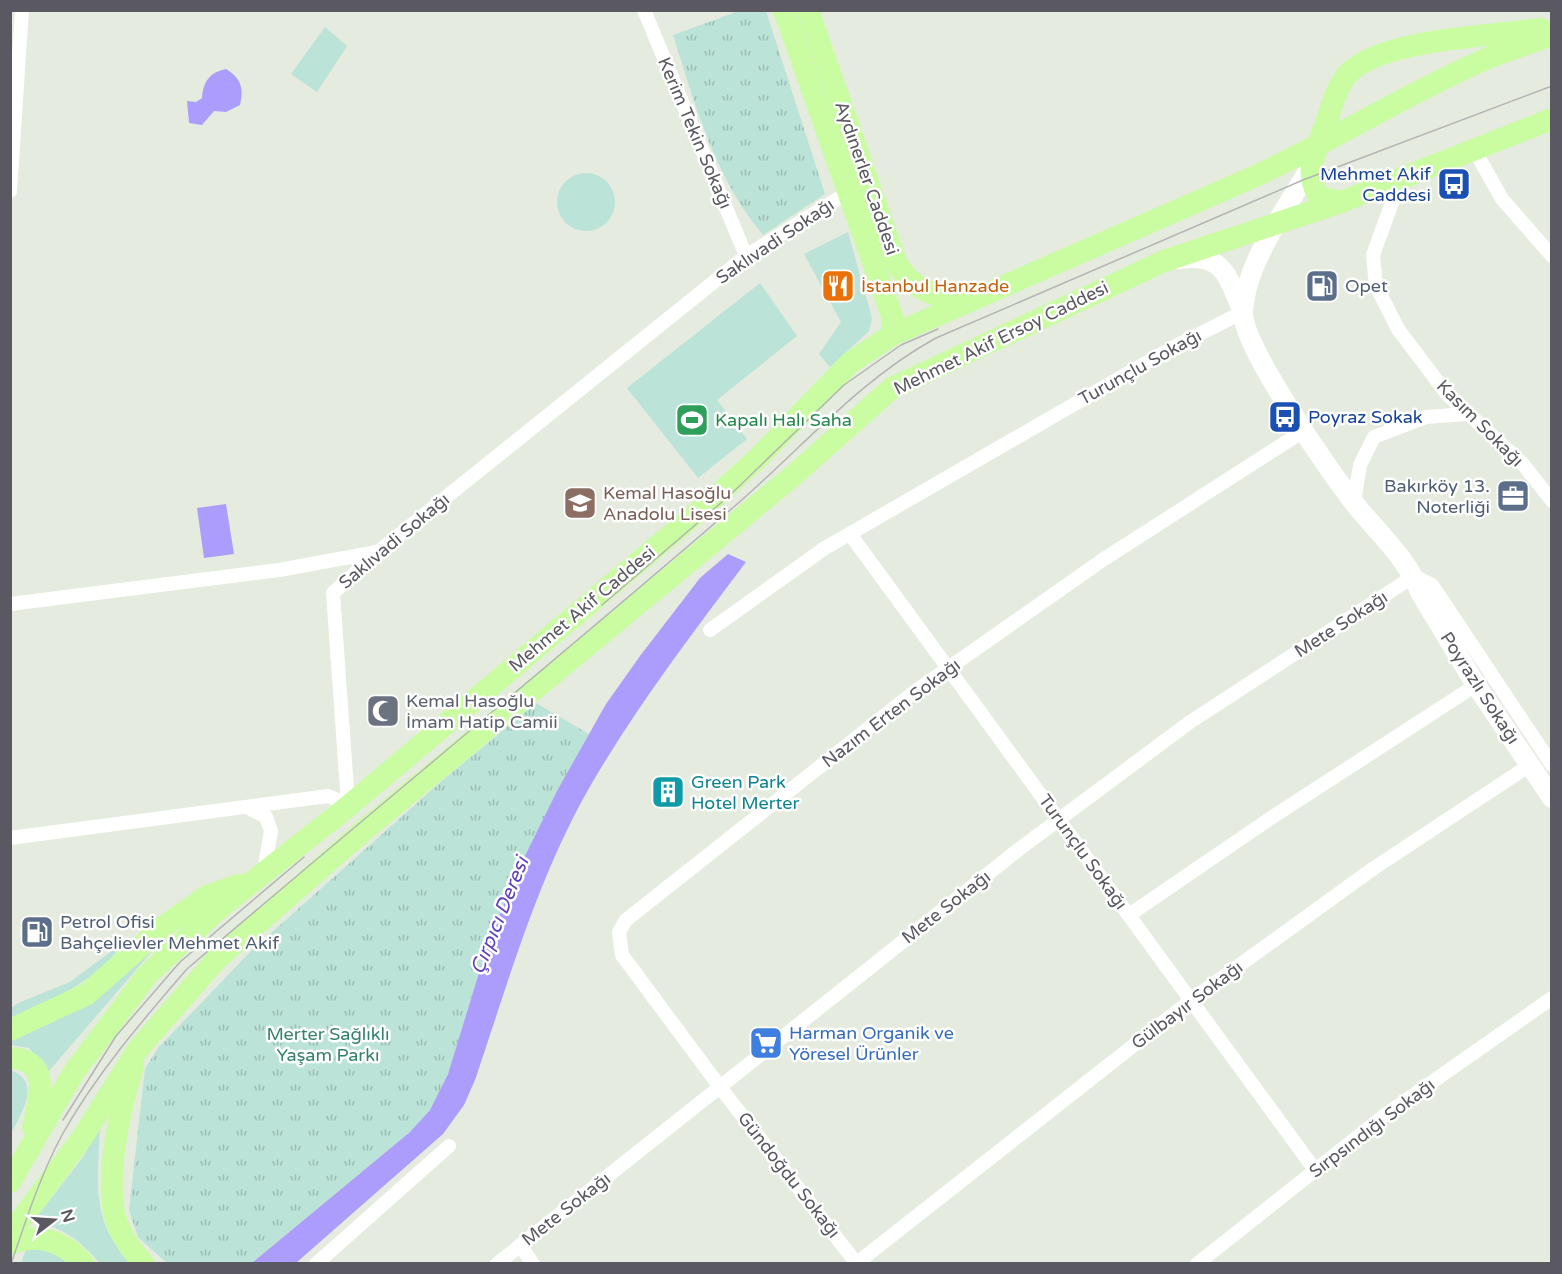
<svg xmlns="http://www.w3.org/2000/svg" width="1562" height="1274" font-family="'Varela Round',sans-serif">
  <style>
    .grass { fill: #bbe3d8 }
    .park { fill: url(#park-tufts) }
    .water { fill: #ac9dfd }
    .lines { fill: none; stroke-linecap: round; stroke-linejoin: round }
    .street { stroke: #fff; stroke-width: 14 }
    .secondary { stroke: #fff; stroke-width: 20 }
    .primary { stroke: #cafda2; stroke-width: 22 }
    .tram { stroke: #b5b4b5; stroke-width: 1.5 }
    .labels { text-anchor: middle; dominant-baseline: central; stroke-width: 5; stroke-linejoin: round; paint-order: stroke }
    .street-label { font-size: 18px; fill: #5a5860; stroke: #fff }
    .transit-label { font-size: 18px; fill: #164399; stroke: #fff; text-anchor: end }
    .food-label { font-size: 18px; fill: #c56008; stroke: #fff; text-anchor: start }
    .service-label { font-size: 18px; fill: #4e5e75; stroke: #fff; text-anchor: start }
    .leisure-label { font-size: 18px; fill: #27864d; stroke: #fff; text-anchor: start }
    .education-label { font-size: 18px; fill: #785e54; stroke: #fff; text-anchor: start }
    .worship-label { font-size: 18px; fill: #5b616d; stroke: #fff; text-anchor: start }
    .culture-label { font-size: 18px; fill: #0d838f; stroke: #fff; text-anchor: start }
    .shop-label { font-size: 18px; fill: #366cbe; stroke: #fff; text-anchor: start }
    .park-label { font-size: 18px; fill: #358170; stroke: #fff }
    .water-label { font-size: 20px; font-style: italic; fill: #5e41be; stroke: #fff }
  </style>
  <defs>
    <pattern id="park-tufts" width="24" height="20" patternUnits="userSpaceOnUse" patternTransform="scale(1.5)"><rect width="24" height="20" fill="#bbe3d8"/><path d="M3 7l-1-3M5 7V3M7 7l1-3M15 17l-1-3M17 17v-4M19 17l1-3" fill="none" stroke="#9bbbb3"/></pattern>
  </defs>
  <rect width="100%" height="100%" fill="#e5ebdf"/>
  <g class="grass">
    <path d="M 325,27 L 347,46 L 317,92 L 291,74 Z"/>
    <circle cx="586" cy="202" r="29"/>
    <path d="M 848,232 L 872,318 L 869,331 L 830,367 L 819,354 L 841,322 L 804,254 Z"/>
    <path d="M 760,283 L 797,336 L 717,400 L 747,439 L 698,478 L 627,388 Z"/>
    <path d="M 124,942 C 97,982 52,999 11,1019 L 10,1009 L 18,1003 L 70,982 Z"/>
    <path d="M 160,942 L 48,1072 L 29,1048 L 11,1045 L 11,1037 Z"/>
    <path d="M 10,1070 C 43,1081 21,1114 11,1134 Z"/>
    <path d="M 100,1127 C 98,1183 90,1219 130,1263 L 100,1263 C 77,1238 66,1229 33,1222 L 83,1157 Z"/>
    <path d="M 40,1247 L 55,1252 L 69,1264 L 21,1264 L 26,1249 Z"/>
  </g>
  <g class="park">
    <path d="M 739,11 L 766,11 L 825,194 L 763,235 C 714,176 696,107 673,35 Z"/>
    <path d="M 536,703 L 589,734 L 558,789 L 489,940 L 448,1074 L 430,1110 L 410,1132 L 252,1263 L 167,1263 L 138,1237 L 129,1210 L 145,1069 L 158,1048 L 251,951 L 444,779 Z"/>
  </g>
  <g class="water">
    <path d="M 226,69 C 241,78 244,88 240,105 L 226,112 L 214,111 L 202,125 L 189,123 L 187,101 L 196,102 L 202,98 C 203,82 210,72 226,69 Z"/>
    <path d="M 226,504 L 234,554 L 204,558 L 197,508 Z"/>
    <path d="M 728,554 L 746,562 C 692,634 637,706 592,783 C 538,876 509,980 475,1080 L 464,1105 L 443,1134 L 296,1263 L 252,1263 L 410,1132 L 430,1110 L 448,1074 L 489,940 L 521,864 L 558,789 L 606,704 L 640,656 L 700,578 Z"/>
  </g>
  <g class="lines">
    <g class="street">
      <path d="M 644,10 L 746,256"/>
      <path d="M 1475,151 L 1502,199 L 1552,256"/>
      <path d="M 1401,178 L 1373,255 L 1376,286 L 1398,329 L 1447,394 L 1522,463 L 1552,501"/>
      <path d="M 10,191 L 22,10"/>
      <path d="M 1354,502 L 1360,465 L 1374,437 L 1426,417 L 1467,414"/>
      <path d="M 850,534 L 1315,1170"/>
      <path d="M 10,604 L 279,570 L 377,552"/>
      <path d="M 710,630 L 825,548 L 1170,349 L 1243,312"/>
      <path d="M 247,807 L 266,817 L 271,831 L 264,871"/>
      <path d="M 10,838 L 328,796 L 348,804 L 333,593 L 378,552 L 746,256 L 852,190"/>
      <path d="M 1129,915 L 1268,820 L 1476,685"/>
      <path d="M 520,1245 L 533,1264"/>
      <path d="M 857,1263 L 1190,1001 L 1374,868 L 1530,765"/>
      <path d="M 316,1264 L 449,1146"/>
      <path d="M 497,1264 L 1018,850 L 1190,722 L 1414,576 L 1432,585 L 1552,765"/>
      <path d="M 857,1264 L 720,1087 L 622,955 L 619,932 L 626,920 L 913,693 L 1104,559 L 1305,430"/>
      <path d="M 1197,1264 L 1385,1115 L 1552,998"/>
    </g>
    <g class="secondary">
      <path d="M 1310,168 C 1286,210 1246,261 1243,312 C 1241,345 1332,474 1355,504 C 1377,532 1408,559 1420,592 L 1476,685 L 1552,798"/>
      <path d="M 1179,259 C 1225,253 1227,276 1243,312"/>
    </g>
    <g class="primary">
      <path d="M 784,10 L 893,319 L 892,335"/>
      <path d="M 808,10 L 896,262 C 911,290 937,298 968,301"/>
      <path d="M 1341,202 L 1319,197 C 1304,172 1315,153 1324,128 C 1332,109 1335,86 1351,71 C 1386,39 1493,36 1541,29"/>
      <path d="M 10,1030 L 87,994 L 163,927 L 207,896 L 239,885"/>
      <path d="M 10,1058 C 53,1060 39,1100 33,1127"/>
      <path d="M 133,1066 C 121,1107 106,1170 114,1212 C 118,1232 130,1249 144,1264"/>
      <path d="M 10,1182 L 74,1072 L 148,974 L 223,905 L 345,809 L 711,501 L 760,456 L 851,362 L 892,335 L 1258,175 C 1333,140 1403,96 1479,62 C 1502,52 1527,44 1552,35"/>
      <path d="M 10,1234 L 82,1138 L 138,1049 L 216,960 L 363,831 L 795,474 L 892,388 L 1164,261 L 1341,202 L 1552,119"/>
      <path d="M 10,1244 C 39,1232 63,1241 84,1264"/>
    </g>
    <g class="tram">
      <path d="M 602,605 L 729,496 L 844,385 L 901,345 L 938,329"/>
      <path d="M 63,1120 L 116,1036 L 180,962 L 304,857"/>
      <path d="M 11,1264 C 26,1220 40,1176 62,1135 C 96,1074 142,1021 187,969 C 369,814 555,661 736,505 C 802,448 859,380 936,338 L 1303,180 L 1552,86"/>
    </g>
  </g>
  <defs>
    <symbol id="bus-square" viewBox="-11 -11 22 22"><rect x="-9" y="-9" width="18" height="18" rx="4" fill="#1a4fb4" stroke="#fff"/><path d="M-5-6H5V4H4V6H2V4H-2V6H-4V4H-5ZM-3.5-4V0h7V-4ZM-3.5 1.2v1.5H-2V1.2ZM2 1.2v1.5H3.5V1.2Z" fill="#fff"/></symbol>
    <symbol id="restaurant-square" viewBox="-11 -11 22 22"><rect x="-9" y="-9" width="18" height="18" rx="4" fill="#e8710a" stroke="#fff"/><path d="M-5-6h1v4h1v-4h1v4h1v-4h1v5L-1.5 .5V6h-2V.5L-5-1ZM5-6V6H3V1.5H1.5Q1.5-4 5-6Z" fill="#fff"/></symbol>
    <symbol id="fuel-square" viewBox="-11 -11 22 22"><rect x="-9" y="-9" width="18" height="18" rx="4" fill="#5c6f8a" stroke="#fff"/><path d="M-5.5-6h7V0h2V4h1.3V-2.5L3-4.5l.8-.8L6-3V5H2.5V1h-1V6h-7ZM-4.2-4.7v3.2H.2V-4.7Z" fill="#fff"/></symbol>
    <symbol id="stadium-square" viewBox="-11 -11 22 22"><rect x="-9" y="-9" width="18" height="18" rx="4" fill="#2e9e5b" stroke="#fff"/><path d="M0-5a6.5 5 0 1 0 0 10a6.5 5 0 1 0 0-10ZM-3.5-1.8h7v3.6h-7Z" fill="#fff"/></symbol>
    <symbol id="office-square" viewBox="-11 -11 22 22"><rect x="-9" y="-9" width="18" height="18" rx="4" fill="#5c6f8a" stroke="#fff"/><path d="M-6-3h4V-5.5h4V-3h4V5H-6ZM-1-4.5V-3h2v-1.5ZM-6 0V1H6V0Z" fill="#fff"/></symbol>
    <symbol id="school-square" viewBox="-11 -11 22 22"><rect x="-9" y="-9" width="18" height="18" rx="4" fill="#8d6e63" stroke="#fff"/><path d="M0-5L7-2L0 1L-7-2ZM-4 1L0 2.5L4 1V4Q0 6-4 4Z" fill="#fff"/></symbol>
    <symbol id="mosque-square" viewBox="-11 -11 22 22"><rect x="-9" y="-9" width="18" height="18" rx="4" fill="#6b7280" stroke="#fff"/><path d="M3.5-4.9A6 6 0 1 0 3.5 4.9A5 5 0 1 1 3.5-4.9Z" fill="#fff"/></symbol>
    <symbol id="building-square" viewBox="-11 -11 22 22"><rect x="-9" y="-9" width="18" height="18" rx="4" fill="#0f9aa8" stroke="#fff"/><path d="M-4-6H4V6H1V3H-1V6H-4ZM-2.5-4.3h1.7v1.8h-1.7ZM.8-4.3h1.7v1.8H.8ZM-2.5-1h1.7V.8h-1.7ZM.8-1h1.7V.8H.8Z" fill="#fff"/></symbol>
    <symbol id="supermarket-square" viewBox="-11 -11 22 22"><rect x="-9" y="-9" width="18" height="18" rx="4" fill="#3f7fe0" stroke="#fff"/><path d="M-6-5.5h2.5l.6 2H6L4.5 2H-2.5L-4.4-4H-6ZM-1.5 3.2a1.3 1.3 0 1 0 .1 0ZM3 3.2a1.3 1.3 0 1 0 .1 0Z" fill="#fff"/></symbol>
  </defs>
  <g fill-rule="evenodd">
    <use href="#bus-square" x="1435" y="165" width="38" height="38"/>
    <use href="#restaurant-square" x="819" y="267" width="38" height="38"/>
    <use href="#fuel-square" x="1303" y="267" width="38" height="38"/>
    <use href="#bus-square" x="1266" y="398" width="38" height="38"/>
    <use href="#stadium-square" x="673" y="401" width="38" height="38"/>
    <use href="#office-square" x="1494" y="477" width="38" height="38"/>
    <use href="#school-square" x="561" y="484" width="38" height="38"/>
    <use href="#mosque-square" x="364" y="692" width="38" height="38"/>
    <use href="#building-square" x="649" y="773" width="38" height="38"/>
    <use href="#fuel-square" x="18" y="913" width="38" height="38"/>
    <use href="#supermarket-square" x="747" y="1024" width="38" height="38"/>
  </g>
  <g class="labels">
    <g class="street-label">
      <text transform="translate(695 133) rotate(67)">Kerim Tekin Sokağı</text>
      <text transform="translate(867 178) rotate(71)">Aydınerler Caddesi</text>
      <text transform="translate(775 241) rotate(-34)">Saklıvadi Sokağı</text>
      <text transform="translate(1001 338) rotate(-26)">Mehmet Akif Ersoy Caddesi</text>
      <text transform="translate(1140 367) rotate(-29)">Turunçlu Sokağı</text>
      <text transform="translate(1480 423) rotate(45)">Kasım Sokağı</text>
      <text transform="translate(394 541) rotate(-40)">Saklıvadi Sokağı</text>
      <text transform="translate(582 609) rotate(-40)">Mehmet Akif Caddesi</text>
      <text transform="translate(1341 624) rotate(-33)">Mete Sokağı</text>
      <text transform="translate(1480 688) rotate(57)">Poyrazlı Sokağı</text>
      <text transform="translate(891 713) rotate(-37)">Nazım Erten Sokağı</text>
      <text transform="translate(1083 852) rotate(54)">Turunçlu Sokağı</text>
      <text transform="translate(946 907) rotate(-38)">Mete Sokağı</text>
      <text transform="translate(1187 1005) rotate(-37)">Gülbayır Sokağı</text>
      <text transform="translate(1372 1128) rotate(-37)">Sırpsındığı Sokağı</text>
      <text transform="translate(789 1175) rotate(52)">Gündoğdu Sokağı</text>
      <text transform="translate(566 1209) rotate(-38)">Mete Sokağı</text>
    </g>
    <g class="transit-label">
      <text x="1431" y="174">Mehmet Akif<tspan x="1431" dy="21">Caddesi</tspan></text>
      <text x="1308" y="417" text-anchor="start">Poyraz Sokak</text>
    </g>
    <g class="food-label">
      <text x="861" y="286">İstanbul Hanzade</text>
    </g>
    <g class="service-label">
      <text x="1345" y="286">Opet</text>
      <text x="1490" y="486" text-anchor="end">Bakırköy 13.<tspan x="1490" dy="21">Noterliği</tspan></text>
      <text x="60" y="922">Petrol Ofisi<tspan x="60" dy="21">Bahçelievler Mehmet Akif</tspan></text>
    </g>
    <g class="leisure-label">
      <text x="715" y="420">Kapalı Halı Saha</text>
    </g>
    <g class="education-label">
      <text x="603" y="493">Kemal Hasoğlu<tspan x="603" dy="21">Anadolu Lisesi</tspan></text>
    </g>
    <g class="worship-label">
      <text x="406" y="701">Kemal Hasoğlu<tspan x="406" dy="21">İmam Hatip Camii</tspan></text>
    </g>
    <g class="culture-label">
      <text x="691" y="782">Green Park<tspan x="691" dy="21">Hotel Merter</tspan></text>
    </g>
    <g class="shop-label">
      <text x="789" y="1033">Harman Organik ve<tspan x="789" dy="21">Yöresel Ürünler</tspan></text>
    </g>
    <g class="park-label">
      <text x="328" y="1034">Merter Sağlıklı<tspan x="328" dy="21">Yaşam Parkı</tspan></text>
    </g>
    <g class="water-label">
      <text transform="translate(500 916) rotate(-68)">Çırpıcı Deresi</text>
    </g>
  </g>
  <rect width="1562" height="1274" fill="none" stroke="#5a5860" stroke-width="24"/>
  <g transform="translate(54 1220) rotate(73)" stroke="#ffffff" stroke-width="4.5" paint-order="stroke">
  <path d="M0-4.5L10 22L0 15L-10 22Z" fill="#5a5860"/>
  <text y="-9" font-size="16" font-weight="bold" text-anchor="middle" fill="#5a5860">N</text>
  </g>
</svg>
